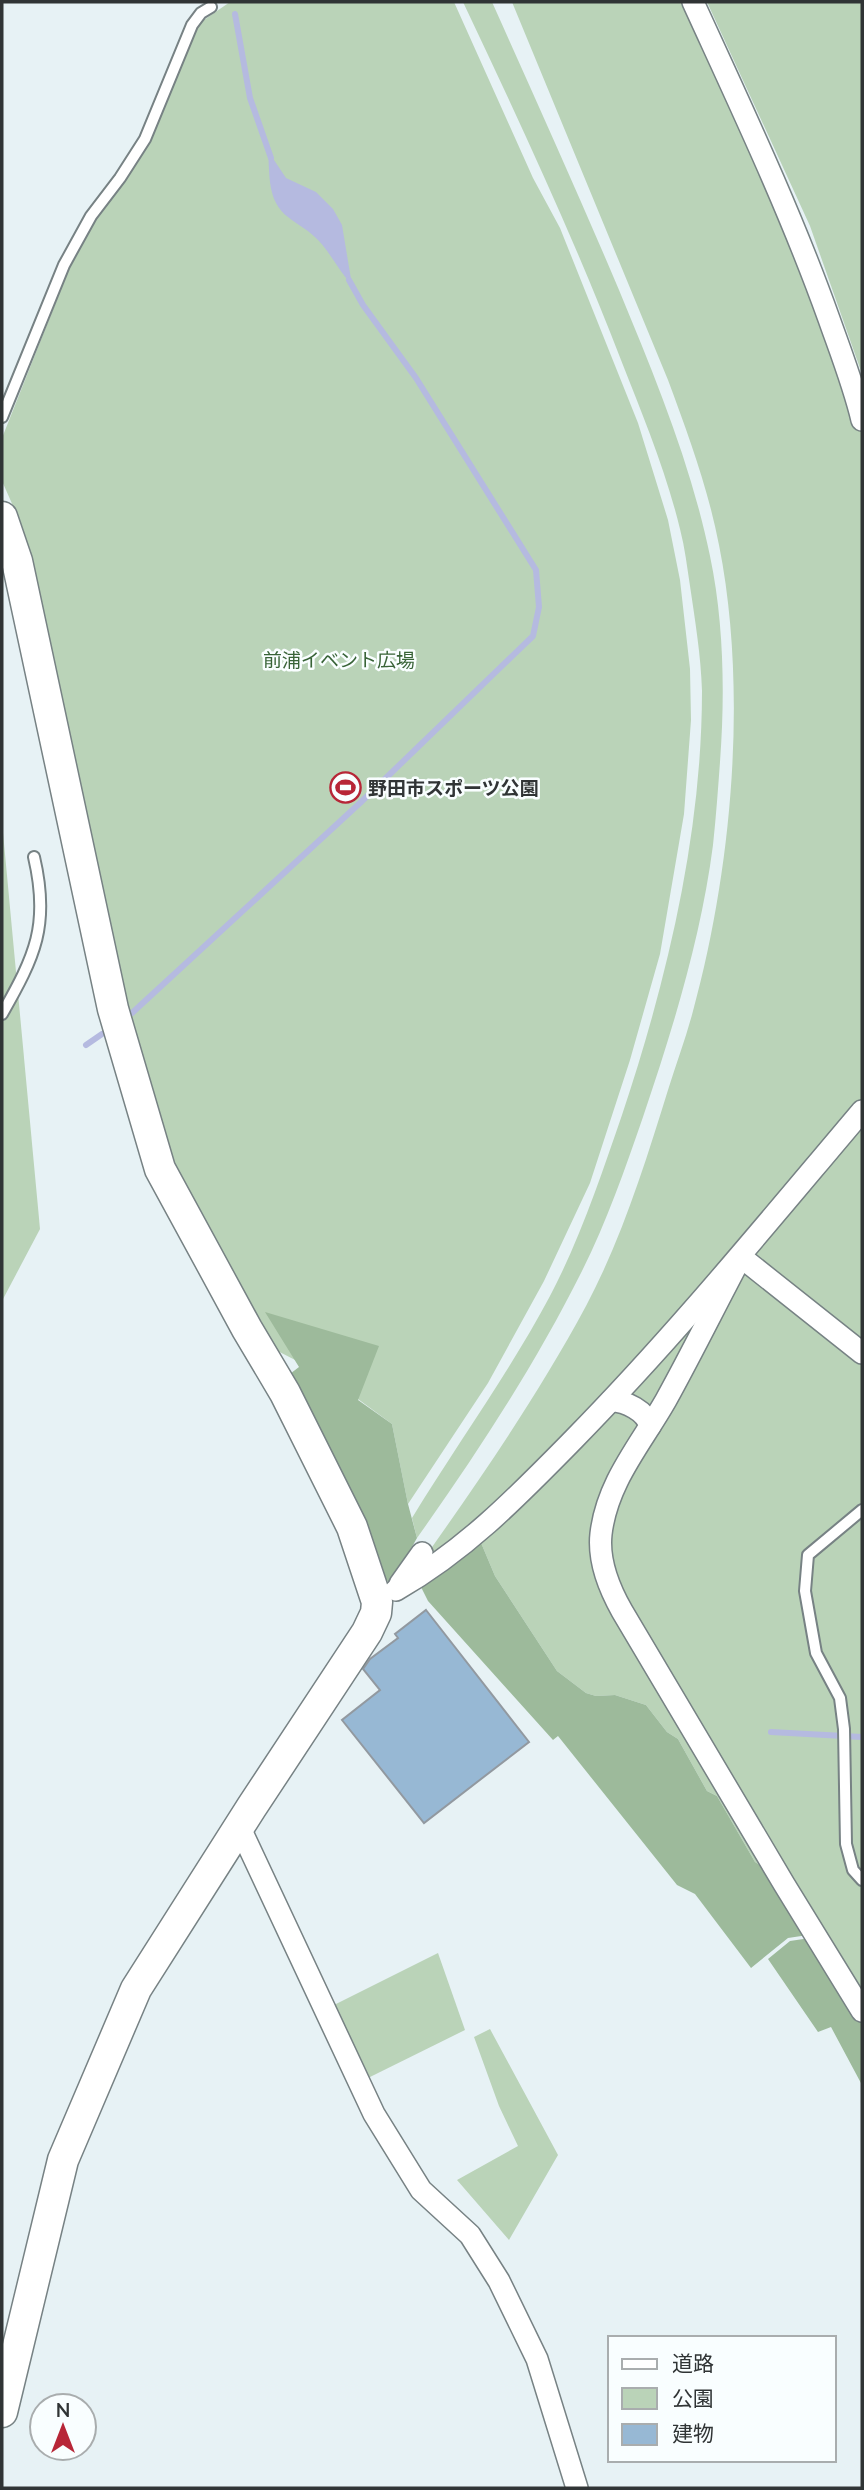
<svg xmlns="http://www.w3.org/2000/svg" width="864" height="2490" font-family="Lato,'Noto Sans JP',sans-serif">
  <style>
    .green { fill: #bad3b8 }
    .forest { fill: #9dba9b }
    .water { fill: #b5bae0 }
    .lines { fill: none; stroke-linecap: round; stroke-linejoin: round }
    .stream { stroke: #b5bae0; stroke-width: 6 }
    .building { fill: #97b8d4; stroke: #9299a0; stroke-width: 2 }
    .lane-casing { stroke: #778284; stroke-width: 14 }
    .street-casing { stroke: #778284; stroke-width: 24 }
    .secondary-casing { stroke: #778284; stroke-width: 33 }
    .lane { stroke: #fff; stroke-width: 10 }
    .street { stroke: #fff; stroke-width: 21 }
    .secondary { stroke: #fff; stroke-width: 30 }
    .labels { text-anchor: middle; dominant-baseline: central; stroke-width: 5; stroke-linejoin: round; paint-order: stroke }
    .park-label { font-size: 19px; fill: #386337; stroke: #f9feff }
    .poi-label { font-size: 19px; font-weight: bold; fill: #303435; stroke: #f9feff; text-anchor: start }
  </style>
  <rect width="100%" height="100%" fill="#e7f2f5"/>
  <g class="green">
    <path d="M 230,2 L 454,2 L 533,178 L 560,228 L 638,423 L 668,520 L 680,580 L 690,669 L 691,720 L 684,814 L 660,954 L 630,1060 L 590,1183 L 544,1281 L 488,1383 L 408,1504 L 392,1424 L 328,1377 L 268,1346 L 241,1302 L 167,1147 L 134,1025 L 131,1024 L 21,524 L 2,481 L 2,438 L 69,269 L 88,232 L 151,140 L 198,24 Z"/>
    <path d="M 463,2 L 492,2 C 535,98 578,193 619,290 C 655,377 691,464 710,556 C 724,623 725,694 720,762 C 718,789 716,817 713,845 C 701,938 673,1028 643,1117 C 625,1169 607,1221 582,1271 C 535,1365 478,1452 417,1538 L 412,1518 C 457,1444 509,1373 550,1296 C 580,1239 601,1176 622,1115 C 667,980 702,834 702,691 C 701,656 695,620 690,586 C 687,567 685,548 680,529 C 666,471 643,416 621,360 C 574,238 519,120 463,2 Z"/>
    <path d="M 512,2 L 687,2 L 776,192 L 859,421 L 862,434 L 862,1103 L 568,1439 L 411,1577 C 473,1489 535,1401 586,1306 C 622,1238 645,1164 668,1090 C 676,1064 686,1038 693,1011 C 732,869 748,690 719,545 C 708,488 688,434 668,380 Z"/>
    <path d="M 707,2 L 862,2 L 862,374 L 810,226 Z"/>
    <path d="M 2,822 L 40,1229 L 2,1301 Z"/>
    <path d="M 862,1120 L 862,1348 L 747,1254 Z"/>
    <path d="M 746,1268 L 862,1361 L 862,2000 L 610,1570 L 610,1511 Z"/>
    <path d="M 706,1303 L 653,1412 L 626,1395 Z"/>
    <path d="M 615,1407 L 642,1424 L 595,1535 L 763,1867 L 755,1862 L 717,1796 L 707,1791 L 678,1739 L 667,1732 L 646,1705 L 615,1695 L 596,1696 L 586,1693 L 557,1671 L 495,1576 L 479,1538 Z"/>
    <path d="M 438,1953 L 465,2030 L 368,2078 L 332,2006 Z"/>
    <path d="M 490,2029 L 558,2155 L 509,2240 L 457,2180 L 518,2146 L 499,2106 L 474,2037 Z"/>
  </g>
  <g class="forest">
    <path d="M 265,1312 L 379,1346 L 358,1400 L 392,1424 L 408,1504 L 417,1538 L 392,1582 L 384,1580 L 286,1377 L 299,1367 Z"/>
    <path d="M 479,1538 L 495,1576 L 557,1671 L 586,1693 L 596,1696 L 615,1695 L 646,1705 L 667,1732 L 678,1739 L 707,1791 L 717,1796 L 755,1862 L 763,1867 L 808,1935 L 788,1938 L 751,1968 L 695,1894 L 677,1885 L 558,1736 L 553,1740 L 428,1601 L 419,1583 Z"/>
    <path d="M 810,1938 L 862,2022 L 862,2085 L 831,2027 L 818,2032 L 768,1959 L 790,1941 Z"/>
  </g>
  <path class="water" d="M 268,151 L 286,178 L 316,192 L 333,209 L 342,225 L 352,285 C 339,271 331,254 319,241 C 310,231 298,225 288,217 C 267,201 270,175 268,151 Z"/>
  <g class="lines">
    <g class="stream">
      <path d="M 235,14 L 250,98 L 271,158"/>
      <path d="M 132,1013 L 360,803 L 533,636 L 539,607 L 536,570 L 416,378 L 363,305 L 349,280"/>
      <path d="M 86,1045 L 102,1034"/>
      <path d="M 771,1732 L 862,1737"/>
    </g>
  </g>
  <path class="building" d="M 426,1610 L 529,1742 L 424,1823 L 342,1720 L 380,1690 L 363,1669 L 370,1659 L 398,1638 L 395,1634 Z"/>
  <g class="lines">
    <defs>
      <g id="lane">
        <path d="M 2,417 L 64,265 L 91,216 L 120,178 L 145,139 L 192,25 L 201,13 L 211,7"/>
        <path d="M 2,1014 C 35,956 50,925 34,857"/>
        <path d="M 862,1510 L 808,1555 L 805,1591 L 816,1653 L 840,1698 L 844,1729 L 846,1844 L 853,1870 L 862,1880"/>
      </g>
      <g id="street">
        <path d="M 693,2 C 741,107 790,210 829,319 C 841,353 854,386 862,420"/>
        <path d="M 741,1257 C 716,1304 692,1353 666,1400 C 641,1444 607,1482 601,1534 C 598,1561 609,1588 622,1611 L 784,1884 L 862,2011"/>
        <path d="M 741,1257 L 862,1353"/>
        <path d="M 611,1401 C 626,1401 646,1411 650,1426"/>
        <path d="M 400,1584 L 422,1553"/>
        <path d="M 396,1590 C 466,1550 518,1496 574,1439 C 676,1335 768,1222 862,1111"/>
        <path d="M 239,1826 L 374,2114 L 421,2190 L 470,2235 L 499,2281 L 537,2359 L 577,2488"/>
      </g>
      <path id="secondary" d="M 2,517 L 17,561 L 113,1009 L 160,1169 L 247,1329 L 285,1393 L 352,1527 L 377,1602 L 376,1613 L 367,1632 L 251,1808 L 136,1989 L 63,2160 L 2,2412"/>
    </defs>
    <use href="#lane" class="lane-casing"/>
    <use href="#street" class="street-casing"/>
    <use href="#secondary" class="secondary-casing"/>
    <use href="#lane" class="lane"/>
    <use href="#street" class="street"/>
    <use href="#secondary" class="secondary"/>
  </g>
  <defs>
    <symbol id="stadium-ring" viewBox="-11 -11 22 22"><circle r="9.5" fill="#f9feff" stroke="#b72637" stroke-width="1.5"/><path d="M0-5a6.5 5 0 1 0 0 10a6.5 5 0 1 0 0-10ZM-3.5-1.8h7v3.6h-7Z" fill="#b72637"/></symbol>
  </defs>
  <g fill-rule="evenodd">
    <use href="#stadium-ring" x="328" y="770" width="35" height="35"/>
  </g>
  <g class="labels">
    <g class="park-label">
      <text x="339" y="659">前浦イベント広場</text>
    </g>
    <g class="poi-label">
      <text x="368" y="787">野田市スポーツ公園</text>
    </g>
  </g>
  <rect width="864" height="2490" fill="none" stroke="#303435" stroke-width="7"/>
  <rect x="608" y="2336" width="228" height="126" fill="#f9feff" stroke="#a9adae" stroke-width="2"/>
  <rect x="622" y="2359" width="35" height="10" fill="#ffffff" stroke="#a9adae" stroke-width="2"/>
  <text x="672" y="2371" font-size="21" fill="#303435">道路</text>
  <rect x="622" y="2388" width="35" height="21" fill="#bad3b8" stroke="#a9adae" stroke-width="2"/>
  <text x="672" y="2406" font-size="21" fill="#303435">公園</text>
  <rect x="622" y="2424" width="35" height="21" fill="#97b8d4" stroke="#a9adae" stroke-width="2"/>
  <text x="672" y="2441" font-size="21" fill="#303435">建物</text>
  <g transform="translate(63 2427)"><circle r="33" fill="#f9feff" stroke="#a9adae" stroke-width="2"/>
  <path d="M0-5L12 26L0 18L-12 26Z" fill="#b72637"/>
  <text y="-10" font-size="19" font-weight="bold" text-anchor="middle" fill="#303435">N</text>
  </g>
</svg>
